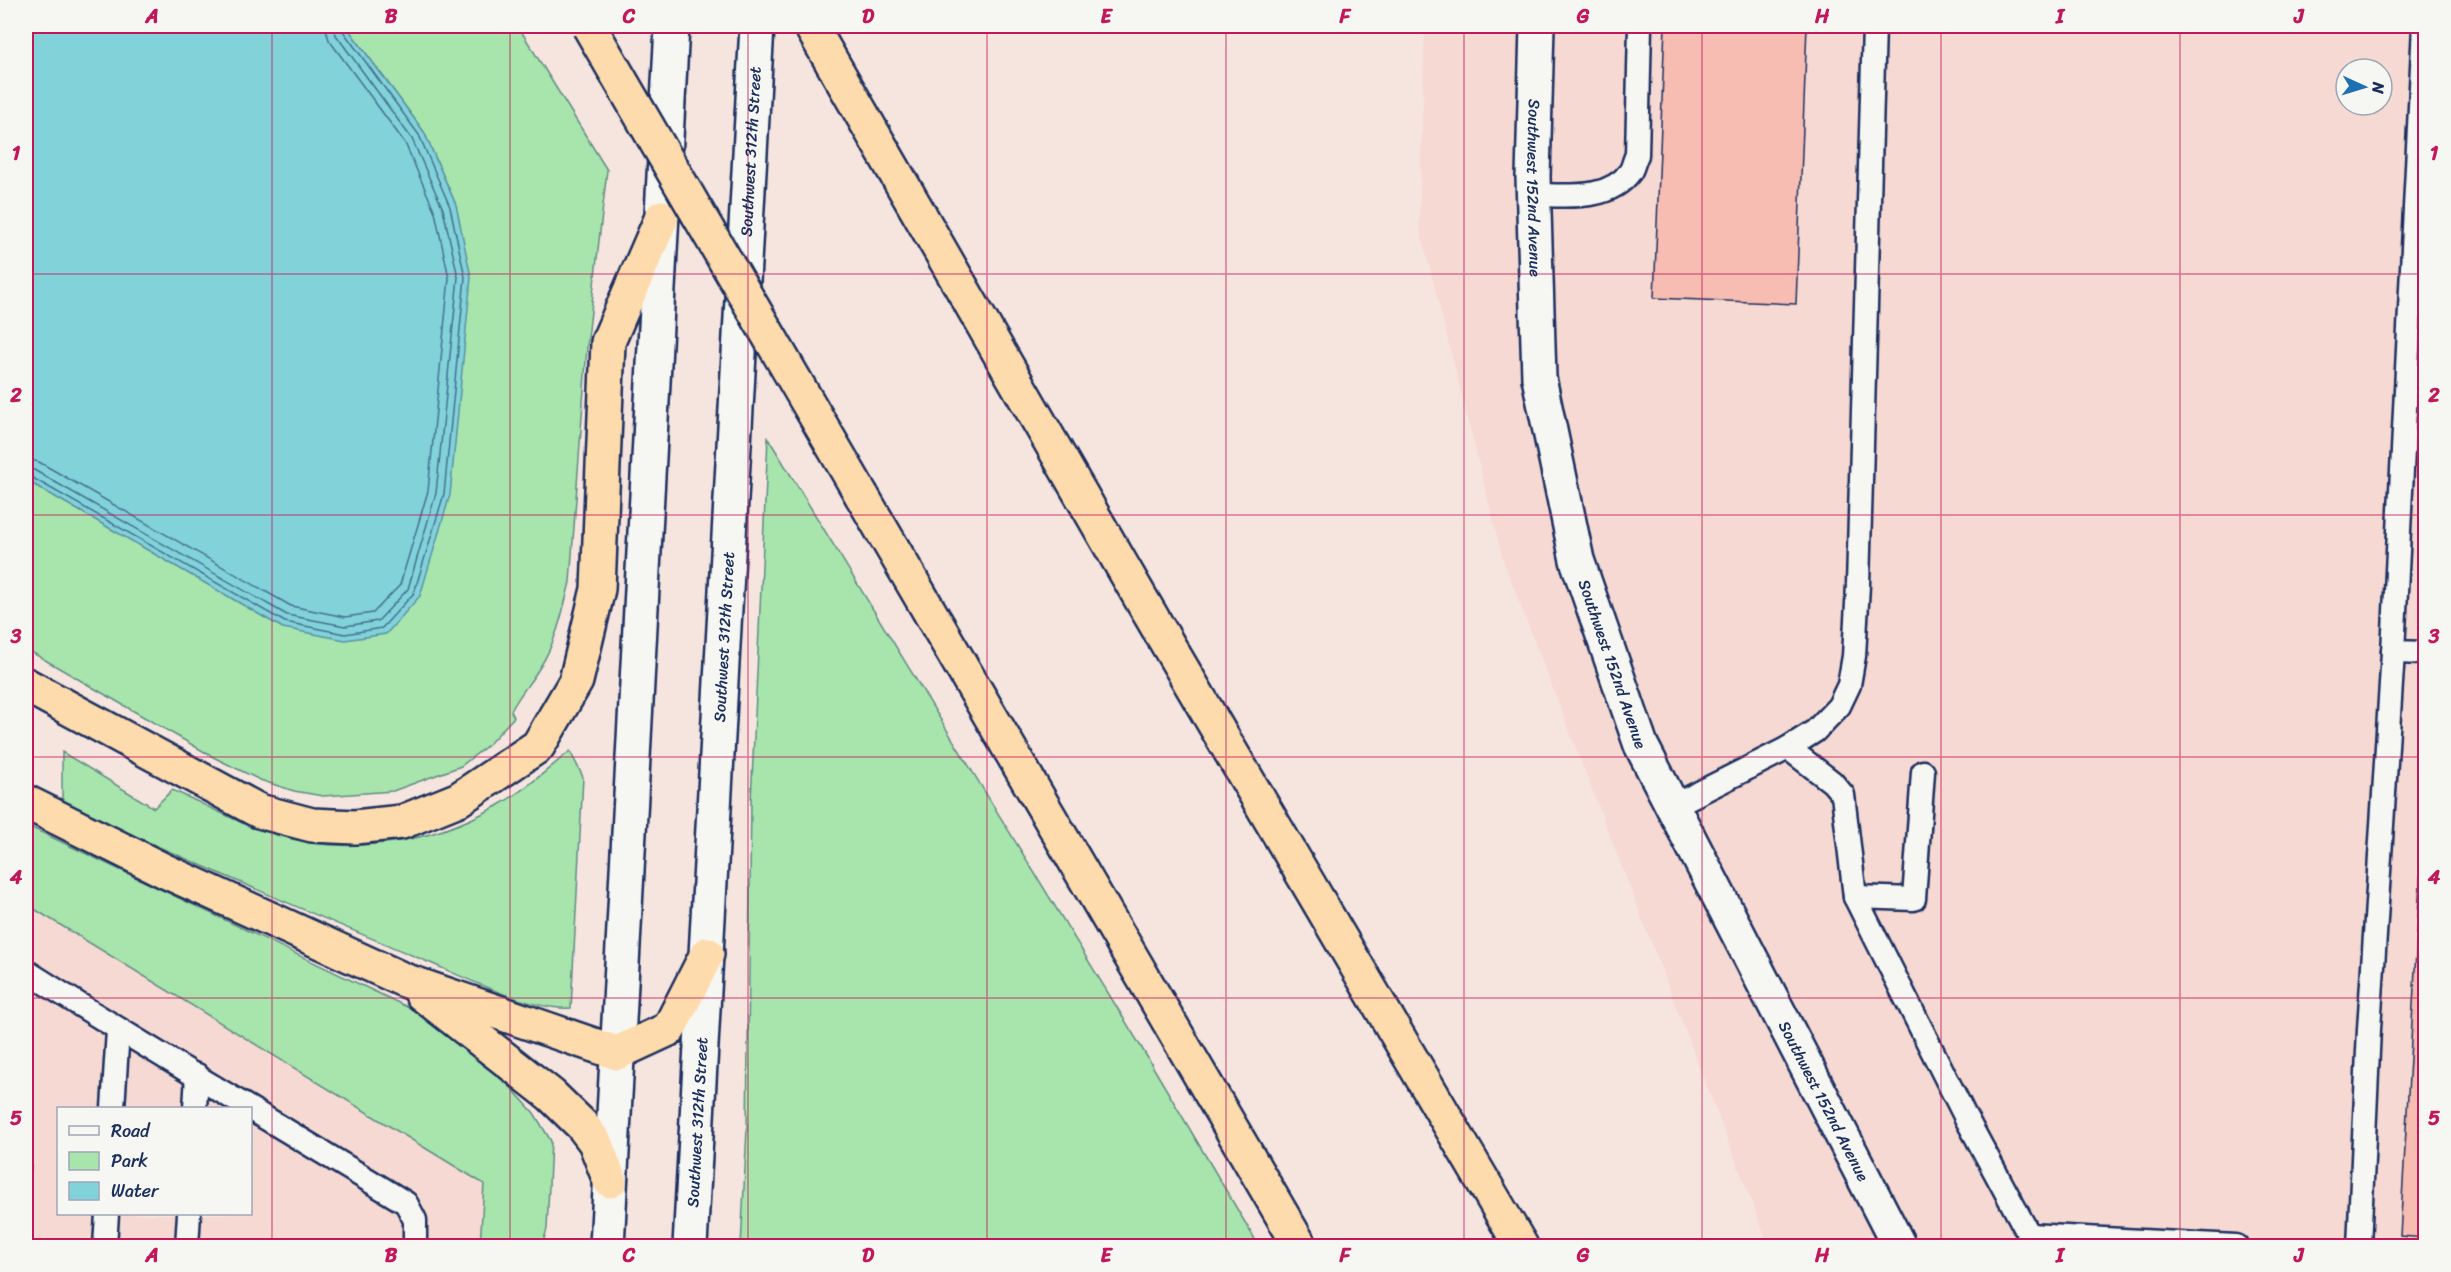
<svg xmlns="http://www.w3.org/2000/svg" width="2451" height="1272" font-family="Sriracha,sans-serif">
  <style>
    .built { fill: #f6d9d2; fill-rule: evenodd }
    .green { fill: #a7e5ac; stroke: #618a85; stroke-width: 1.5 }
    .water { fill: #82d2da; stroke: #5991a8; stroke-width: 1.5 }
    .lines { fill: none; stroke-linecap: round; stroke-linejoin: round }
    .shore { stroke: #447090; stroke-width: 1.5 }
    .building { fill: #f7bcb2; stroke: #1b2f5e; stroke-width: 1.5 }
    .lane-casing { stroke: #1b2f5e; stroke-width: 27 }
    .secondary-casing { stroke: #1b2f5e; stroke-width: 38 }
    .highway-casing { stroke: #1b2f5e; stroke-width: 38 }
    .lane { stroke: #f6f6f2; stroke-width: 22 }
    .secondary { stroke: #f6f6f2; stroke-width: 33 }
    .highway { stroke: #fedbac; stroke-width: 33 }
    .highway-bridge-casing { stroke: #1b2f5e; stroke-width: 38; stroke-linecap: butt }
    .highway-bridge { stroke: #fedbac; stroke-width: 33 }
    .grid { fill: none; stroke: #c2185b; stroke-width: 1.5; stroke-opacity: 0.55 }
    .labels { text-anchor: middle; dominant-baseline: central; stroke-width: 4.5; stroke-linejoin: round; paint-order: stroke }
    .street-label { font-size: 16px; fill: #1b2f5e; stroke: #f6f6f2 }
    .neatline { fill: none; stroke: #c2185b; stroke-width: 2 }
    .grid-label { font-size: 20px; text-anchor: middle; font-weight: bold; fill: #c2185b }
  </style>
  <rect width="100%" height="100%" fill="#f6e5df"/>
  <filter id="ink" filterUnits="userSpaceOnUse"><feTurbulence type="fractalNoise" baseFrequency=".0167" numOctaves="2"/><feDisplacementMap in="SourceGraphic" scale="12" xChannelSelector="R" yChannelSelector="G"/><feConvolveMatrix kernelMatrix="1 2 1 2 8 2 1 2 1" color-interpolation-filters="sRGB"/></filter>
  <g filter="url(#ink)">
    <g class="built">
      <path d="M 1425,26 L 2425,26 L 2425,1246 L 1771,1246 L 1764,1234 L 1503,560 L 1419,225 ZM 2346,69 L 2382,69 L 2382,105 L 2346,105 Z"/>
      <path d="M 26,904 L 484,1184 L 480,1246 L 26,1246 ZM 58,1108 L 250,1108 L 250,1214 L 58,1214 Z"/>
    </g>
    <g class="green">
      <path d="M 346,26 L 518,26 L 607,170 L 587,347 L 570,582 C 563,611 556,642 540,667 C 531,682 519,695 511,711 L 514,717 L 488,745 L 461,766 L 393,791 L 323,796 L 294,791 L 260,780 L 215,758 L 26,649 L 26,480 L 283,628 L 456,205 L 424,132 Z"/>
      <path d="M 768,438 L 1140,1045 L 1259,1246 L 741,1246 L 747,1129 L 751,801 Z"/>
      <path d="M 570,751 L 583,777 L 571,1008 C 529,1011 460,975 421,959 C 300,909 181,857 62,804 L 62,752 L 154,808 L 172,790 C 207,805 240,825 277,835 C 350,857 431,843 497,806 C 524,791 547,770 570,751 Z"/>
      <path d="M 26,825 L 426,1016 L 494,1069 L 534,1113 L 551,1141 L 547,1229 L 542,1246 L 480,1246 L 484,1184 L 26,904 Z"/>
    </g>
    <path class="water" d="M 26,26 L 346,26 L 424,132 L 456,205 L 471,277 L 450,495 L 420,596 L 386,634 L 345,640 L 283,628 L 26,480 Z"/>
    <g class="lines">
      <g class="shore">
        <path d="M 26,459 L 39,462 L 291,606 L 345,617 L 373,613 L 400,585 L 428,491 L 449,278 L 435,212 L 405,143 L 329,40 L 325,26"/>
        <path d="M 26,468 L 34,470 L 287,615 L 345,626 L 378,621 L 408,589 L 436,493 L 458,277 L 443,209 L 412,139 L 336,35 L 334,26"/>
        <path d="M 26,476 L 31,477 L 285,622 L 345,634 L 382,628 L 414,593 L 444,494 L 465,277 L 450,207 L 419,135 L 343,31 L 341,26"/>
      </g>
    </g>
    <g class="building">
      <path d="M 1665,26 L 1807,26 L 1796,304 L 1654,298 Z"/>
      <path d="M 2426,774 L 2426,1238 L 2400,1236 Z"/>
      <path d="M 26,1051 L 29,1052 L 26,1108 Z"/>
      <path d="M 26,1163 L 31,1163 L 26,1246 Z"/>
    </g>
    <g class="lines">
      <defs>
        <g id="lane">
          <path d="M 1533,195 C 1565,195 1608,202 1630,172 C 1633,168 1634,160 1637,155 L 1640,26"/>
          <path d="M 2393,652 L 2426,653"/>
          <path d="M 1788,748 L 1832,782 L 1843,795 L 1855,897 L 1965,1116 L 2035,1246"/>
          <path d="M 1671,807 L 1788,748 L 1815,731 L 1839,706 L 1849,685 L 1854,656 L 1858,585 L 1874,26"/>
          <path d="M 1855,897 L 1914,899 L 1923,772"/>
          <path d="M 26,971 C 151,1051 279,1125 406,1203 L 415,1220 L 415,1246"/>
          <path d="M 113,1108 L 118,1030"/>
          <path d="M 195,1108 L 197,1075"/>
          <path d="M 2029,1235 L 2236,1246"/>
          <path d="M 105,1246 L 107,1214"/>
          <path d="M 187,1246 L 189,1214"/>
          <path d="M 2359,1246 L 2369,1029 L 2393,652 L 2424,26"/>
        </g>
        <g id="secondary">
          <path id="s1" d="M 1537,26 L 1533,177 L 1539,378 L 1577,560 L 1641,745 L 1899,1246"/>
          <path d="M 607,1246 L 672,26"/>
          <path id="s2" d="M 690,1246 L 757,26"/>
        </g>
        <g id="highway">
          <path d="M 811,26 L 1144,604 L 1521,1246"/>
          <path d="M 862,496 L 1300,1246"/>
          <path d="M 26,685 L 259,811 L 312,825 L 355,827 L 402,822 L 459,799 L 538,746 L 576,681 L 598,589 L 608,342 L 662,217"/>
          <path d="M 26,802 L 165,871 L 404,980 L 617,1053 L 669,1029 L 707,954"/>
          <path d="M 422,994 L 551,1095 L 582,1125 L 595,1142 L 610,1181"/>
        </g>
      </defs>
      <use href="#lane" class="lane-casing"/>
      <use href="#secondary" class="secondary-casing"/>
      <use href="#highway" class="highway-casing"/>
      <use href="#lane" class="lane"/>
      <use href="#secondary" class="secondary"/>
      <use href="#highway" class="highway"/>
      <defs>
        <path id="highway-bridge" d="M 589,26 L 862,496"/>
      </defs>
      <use href="#highway-bridge" class="highway-bridge-casing"/>
      <use href="#highway-bridge" class="highway-bridge"/>
    </g>
  </g>
  <path class="grid" d="M 272,26 L 272,1246M 510,26 L 510,1246M 748,26 L 748,1246M 987,26 L 987,1246M 1226,26 L 1226,1246M 1464,26 L 1464,1246M 1702,26 L 1702,1246M 1941,26 L 1941,1246M 2180,26 L 2180,1246M 26,274 L 2426,274M 26,515 L 2426,515M 26,757 L 2426,757M 26,998 L 2426,998"/>
  <g class="labels">
    <g class="street-label">
      <text stroke="none"><textPath href="#s2" startOffset="1096">Southwest 312th Street</textPath></text>
      <text stroke="none"><textPath href="#s1" startOffset="162">Southwest 152nd Avenue</textPath></text>
      <text stroke="none"><textPath href="#s2" startOffset="610">Southwest 312th Street</textPath></text>
      <text stroke="none"><textPath href="#s1" startOffset="648">Southwest 152nd Avenue</textPath></text>
      <text stroke="none"><textPath href="#s1" startOffset="1134">Southwest 152nd Avenue</textPath></text>
      <text stroke="none"><textPath href="#s2" startOffset="124">Southwest 312th Street</textPath></text>
    </g>
  </g>
  <rect width="2451" height="1272" fill="none" stroke="#f6f6f2" stroke-width="66"/>
  <rect x="57" y="1107" width="195" height="108" fill="#f6f6f2" stroke="#9ea6b7" stroke-width="1.5"/>
  <rect x="69" y="1126" width="30" height="9" fill="#f6f6f2" stroke="#9ea6b7" stroke-width="1.5"/>
  <text x="111" y="1137" font-size="18" fill="#1b2f5e">Road</text>
  <rect x="69" y="1152" width="30" height="18" fill="#a7e5ac" stroke="#9ea6b7" stroke-width="1.5"/>
  <text x="111" y="1167" font-size="18" fill="#1b2f5e">Park</text>
  <rect x="69" y="1182" width="30" height="18" fill="#82d2da" stroke="#9ea6b7" stroke-width="1.5"/>
  <text x="111" y="1197" font-size="18" fill="#1b2f5e">Water</text>
  <g transform="translate(2364 87) rotate(94)"><circle r="28" fill="#f6f6f2" stroke="#9ea6b7" stroke-width="1.5"/>
  <path d="M0-4.5L10 22L0 15L-10 22Z" fill="#1f6fb2"/>
  <text y="-9" font-size="16" font-weight="bold" text-anchor="middle" fill="#1b2f5e">N</text>
  </g>
  <rect x="33" y="33" width="2385" height="1206" class="neatline"/>
  <g class="grid-label">
    <text x="152" y="23">A</text>
    <text x="391" y="23">B</text>
    <text x="629" y="23">C</text>
    <text x="868" y="23">D</text>
    <text x="1106" y="23">E</text>
    <text x="1345" y="23">F</text>
    <text x="1583" y="23">G</text>
    <text x="1822" y="23">H</text>
    <text x="2060" y="23">I</text>
    <text x="2299" y="23">J</text>
    <text x="16" y="160">1</text>
    <text x="2434" y="160">1</text>
    <text x="16" y="402">2</text>
    <text x="2434" y="402">2</text>
    <text x="16" y="643">3</text>
    <text x="2434" y="643">3</text>
    <text x="16" y="884">4</text>
    <text x="2434" y="884">4</text>
    <text x="16" y="1125">5</text>
    <text x="2434" y="1125">5</text>
    <text x="152" y="1262">A</text>
    <text x="391" y="1262">B</text>
    <text x="629" y="1262">C</text>
    <text x="868" y="1262">D</text>
    <text x="1106" y="1262">E</text>
    <text x="1345" y="1262">F</text>
    <text x="1583" y="1262">G</text>
    <text x="1822" y="1262">H</text>
    <text x="2060" y="1262">I</text>
    <text x="2299" y="1262">J</text>
  </g>
</svg>
